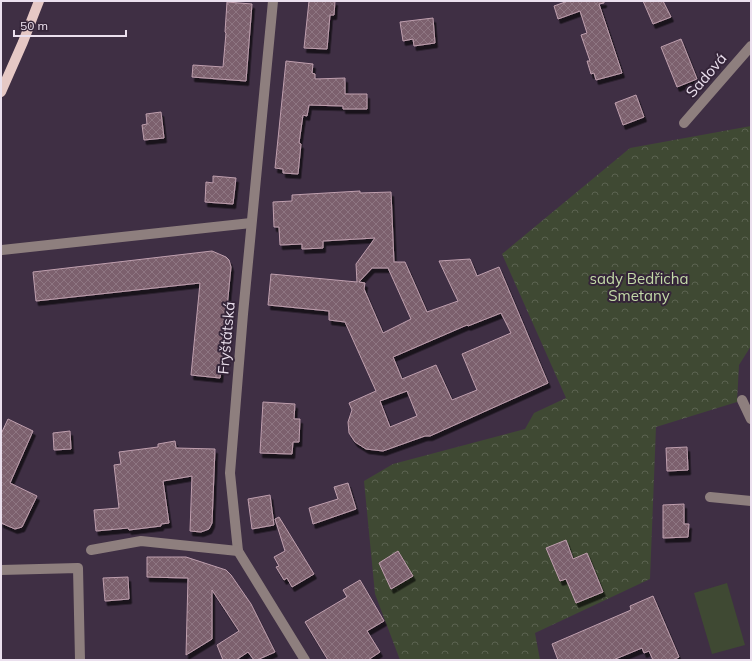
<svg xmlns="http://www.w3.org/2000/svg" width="752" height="661" font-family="Mulish,sans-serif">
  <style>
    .green { fill: #3f4933 }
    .park { fill: url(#park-crowns) }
    .building { fill: url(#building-cross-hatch); stroke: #bf9fae; fill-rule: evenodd; filter: url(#shadow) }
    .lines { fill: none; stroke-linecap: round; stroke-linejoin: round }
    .minor { stroke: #8e7f7e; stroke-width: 10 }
    .major { stroke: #e6c8c5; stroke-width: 10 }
    .labels { text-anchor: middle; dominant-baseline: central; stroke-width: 4; stroke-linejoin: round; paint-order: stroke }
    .street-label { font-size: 15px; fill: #ebe0ee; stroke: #352539 }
    .park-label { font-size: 15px; fill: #c3daa8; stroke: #352539 }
  </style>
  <defs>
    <pattern id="park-crowns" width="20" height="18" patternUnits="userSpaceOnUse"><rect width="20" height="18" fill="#3f4933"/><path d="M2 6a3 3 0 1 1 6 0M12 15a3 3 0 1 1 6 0" fill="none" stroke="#5b6351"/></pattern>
    <pattern id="building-cross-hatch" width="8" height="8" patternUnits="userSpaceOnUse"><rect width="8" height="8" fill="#7b606d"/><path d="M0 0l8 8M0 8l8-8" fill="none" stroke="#8e7682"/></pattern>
    <filter id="shadow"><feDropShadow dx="2.5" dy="4.5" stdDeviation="0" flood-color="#0009"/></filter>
  </defs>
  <rect width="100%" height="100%" fill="#3f2f44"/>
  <path class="green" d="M 727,583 L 745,645 L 712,654 L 694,593 Z"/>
  <path class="park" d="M 751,126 L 751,346 L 739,365 L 737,402 L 656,427 L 650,579 L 535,633 L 540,660 L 400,660 L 375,594 L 364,481 L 393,464 L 525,429 L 534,413 L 566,398 L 502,254 L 630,148 Z"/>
  <g class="building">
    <path d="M 309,1 L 335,1 L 334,15 L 330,15 L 327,49 L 304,48 Z"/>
    <path d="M 568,1 L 604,1 L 604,3 L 599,4 L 622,73 L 596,80 L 594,73 L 591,74 L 587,61 L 590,61 L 581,35 L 587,33 L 580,11 L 558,19 L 554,6 Z"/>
    <path d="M 643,1 L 663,1 L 671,17 L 653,24 Z"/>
    <path d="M 227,2 L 252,4 L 246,81 L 192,77 L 193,65 L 223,67 L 226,33 L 225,32 Z"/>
    <path d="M 433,18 L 435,43 L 414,46 L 413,39 L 403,41 L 400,22 Z"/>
    <path d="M 681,39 L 697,79 L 677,87 L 661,47 Z"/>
    <path d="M 286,61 L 313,64 L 312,73 L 315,74 L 315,79 L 345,78 L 345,94 L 367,94 L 367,109 L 343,109 L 343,106 L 309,105 L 307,116 L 303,115 L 299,143 L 301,144 L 298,174 L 283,173 L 283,169 L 275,168 Z"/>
    <path d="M 636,95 L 644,117 L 623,125 L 615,103 Z"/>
    <path d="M 161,112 L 164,138 L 144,140 L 142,125 L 147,124 L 146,114 Z"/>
    <path d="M 213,176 L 236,178 L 233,204 L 205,202 L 206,182 L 213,183 Z"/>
    <path d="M 360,191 L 360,193 L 391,192 L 394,262 L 405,262 L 427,312 L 458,301 L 439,261 L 470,259 L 477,276 L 499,267 L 548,383 L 430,436 L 425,436 L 383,451 L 366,449 L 355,442 L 349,433 L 348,422 L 352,410 L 349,403 L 376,391 L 345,322 L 329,320 L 329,311 L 268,305 L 271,274 L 357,282 L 356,264 L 375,238 L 323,241 L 323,248 L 302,249 L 302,244 L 280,245 L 279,227 L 274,227 L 273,202 L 292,201 L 292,195 ZM 372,268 L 388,268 L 411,319 L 383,333 L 364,289 L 365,283 L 359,282 ZM 501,313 L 511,333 L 462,354 L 477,390 L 452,400 L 436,365 L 402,379 L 393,357 L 467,325 L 468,326 ZM 407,391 L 417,416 L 390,427 L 380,401 Z"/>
    <path d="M 212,251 L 226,257 L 229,260 L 231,267 L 220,378 L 191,375 L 200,283 L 36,301 L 33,272 Z"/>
    <path d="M 263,402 L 295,404 L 294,419 L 300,419 L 299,442 L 293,442 L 292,454 L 260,453 Z"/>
    <path d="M 8,419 L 33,431 L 10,483 L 37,496 L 22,527 L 15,529 L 1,523 L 1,434 Z"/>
    <path d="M 70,431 L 71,449 L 54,450 L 53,433 Z"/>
    <path d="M 175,441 L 176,448 L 215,449 L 212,523 L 209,529 L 201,532 L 190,531 L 192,476 L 163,481 L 169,523 L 161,524 L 161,526 L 129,530 L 128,528 L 96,531 L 94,510 L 119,508 L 114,465 L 121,464 L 119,452 L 158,447 L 158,444 Z"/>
    <path d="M 687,447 L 688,470 L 667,471 L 666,448 Z"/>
    <path d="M 348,483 L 356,509 L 313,524 L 309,508 L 338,499 L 334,487 Z"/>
    <path d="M 270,495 L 274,525 L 252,529 L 248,499 Z"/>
    <path d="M 684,504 L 684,524 L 689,524 L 688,537 L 663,538 L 663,505 Z"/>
    <path d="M 279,517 L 314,574 L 292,587 L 287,578 L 284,580 L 276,567 L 279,566 L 274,557 L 285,551 L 275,519 Z"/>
    <path d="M 566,540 L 573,559 L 587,553 L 603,592 L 576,603 L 566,579 L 560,581 L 546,548 Z"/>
    <path d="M 398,551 L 413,576 L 391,589 L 379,563 Z"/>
    <path d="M 147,557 L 186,557 L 226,570 L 231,575 L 251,604 L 275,652 L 257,660 L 254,660 L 248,652 L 236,660 L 223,660 L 217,645 L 239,631 L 212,590 L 212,639 L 186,655 L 188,578 L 147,577 Z"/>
    <path d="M 128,577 L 129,599 L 105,601 L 103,578 Z"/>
    <path d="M 360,580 L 384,621 L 367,631 L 380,652 L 368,660 L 328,660 L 305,622 L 347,597 L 343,590 Z"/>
    <path d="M 653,596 L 679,657 L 673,660 L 653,660 L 649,651 L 644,653 L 642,648 L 613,660 L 558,660 L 552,644 L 631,610 L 630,606 Z"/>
  </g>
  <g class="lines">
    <g class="minor">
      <path d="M 273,1 L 243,314 L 230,473 L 238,551 L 305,660"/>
      <path d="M 684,123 L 751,46"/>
      <path d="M 2,250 L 251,223"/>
      <path d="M 742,400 L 751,419"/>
      <path d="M 710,497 L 751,501"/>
      <path d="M 91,550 L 141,541 L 238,551"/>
      <path d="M 1,570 L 78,568 L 80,660"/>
    </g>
    <path class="major" d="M 1,92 L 23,42 L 39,1"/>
  </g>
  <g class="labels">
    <g class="street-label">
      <text transform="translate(706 75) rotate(-49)">Sadová</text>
      <text transform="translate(226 338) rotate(-85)">Fryštátská</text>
    </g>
    <g class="park-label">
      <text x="639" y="278">sady Bedřicha<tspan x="639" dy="17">Smetany</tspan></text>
    </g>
  </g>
  <rect width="752" height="661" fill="none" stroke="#ebe0ee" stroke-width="4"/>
  <path d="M14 30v6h112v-6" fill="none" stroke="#ebe0ee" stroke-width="2"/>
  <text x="20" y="30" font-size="12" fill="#ebe0ee" stroke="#352539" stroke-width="3" paint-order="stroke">50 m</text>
</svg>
